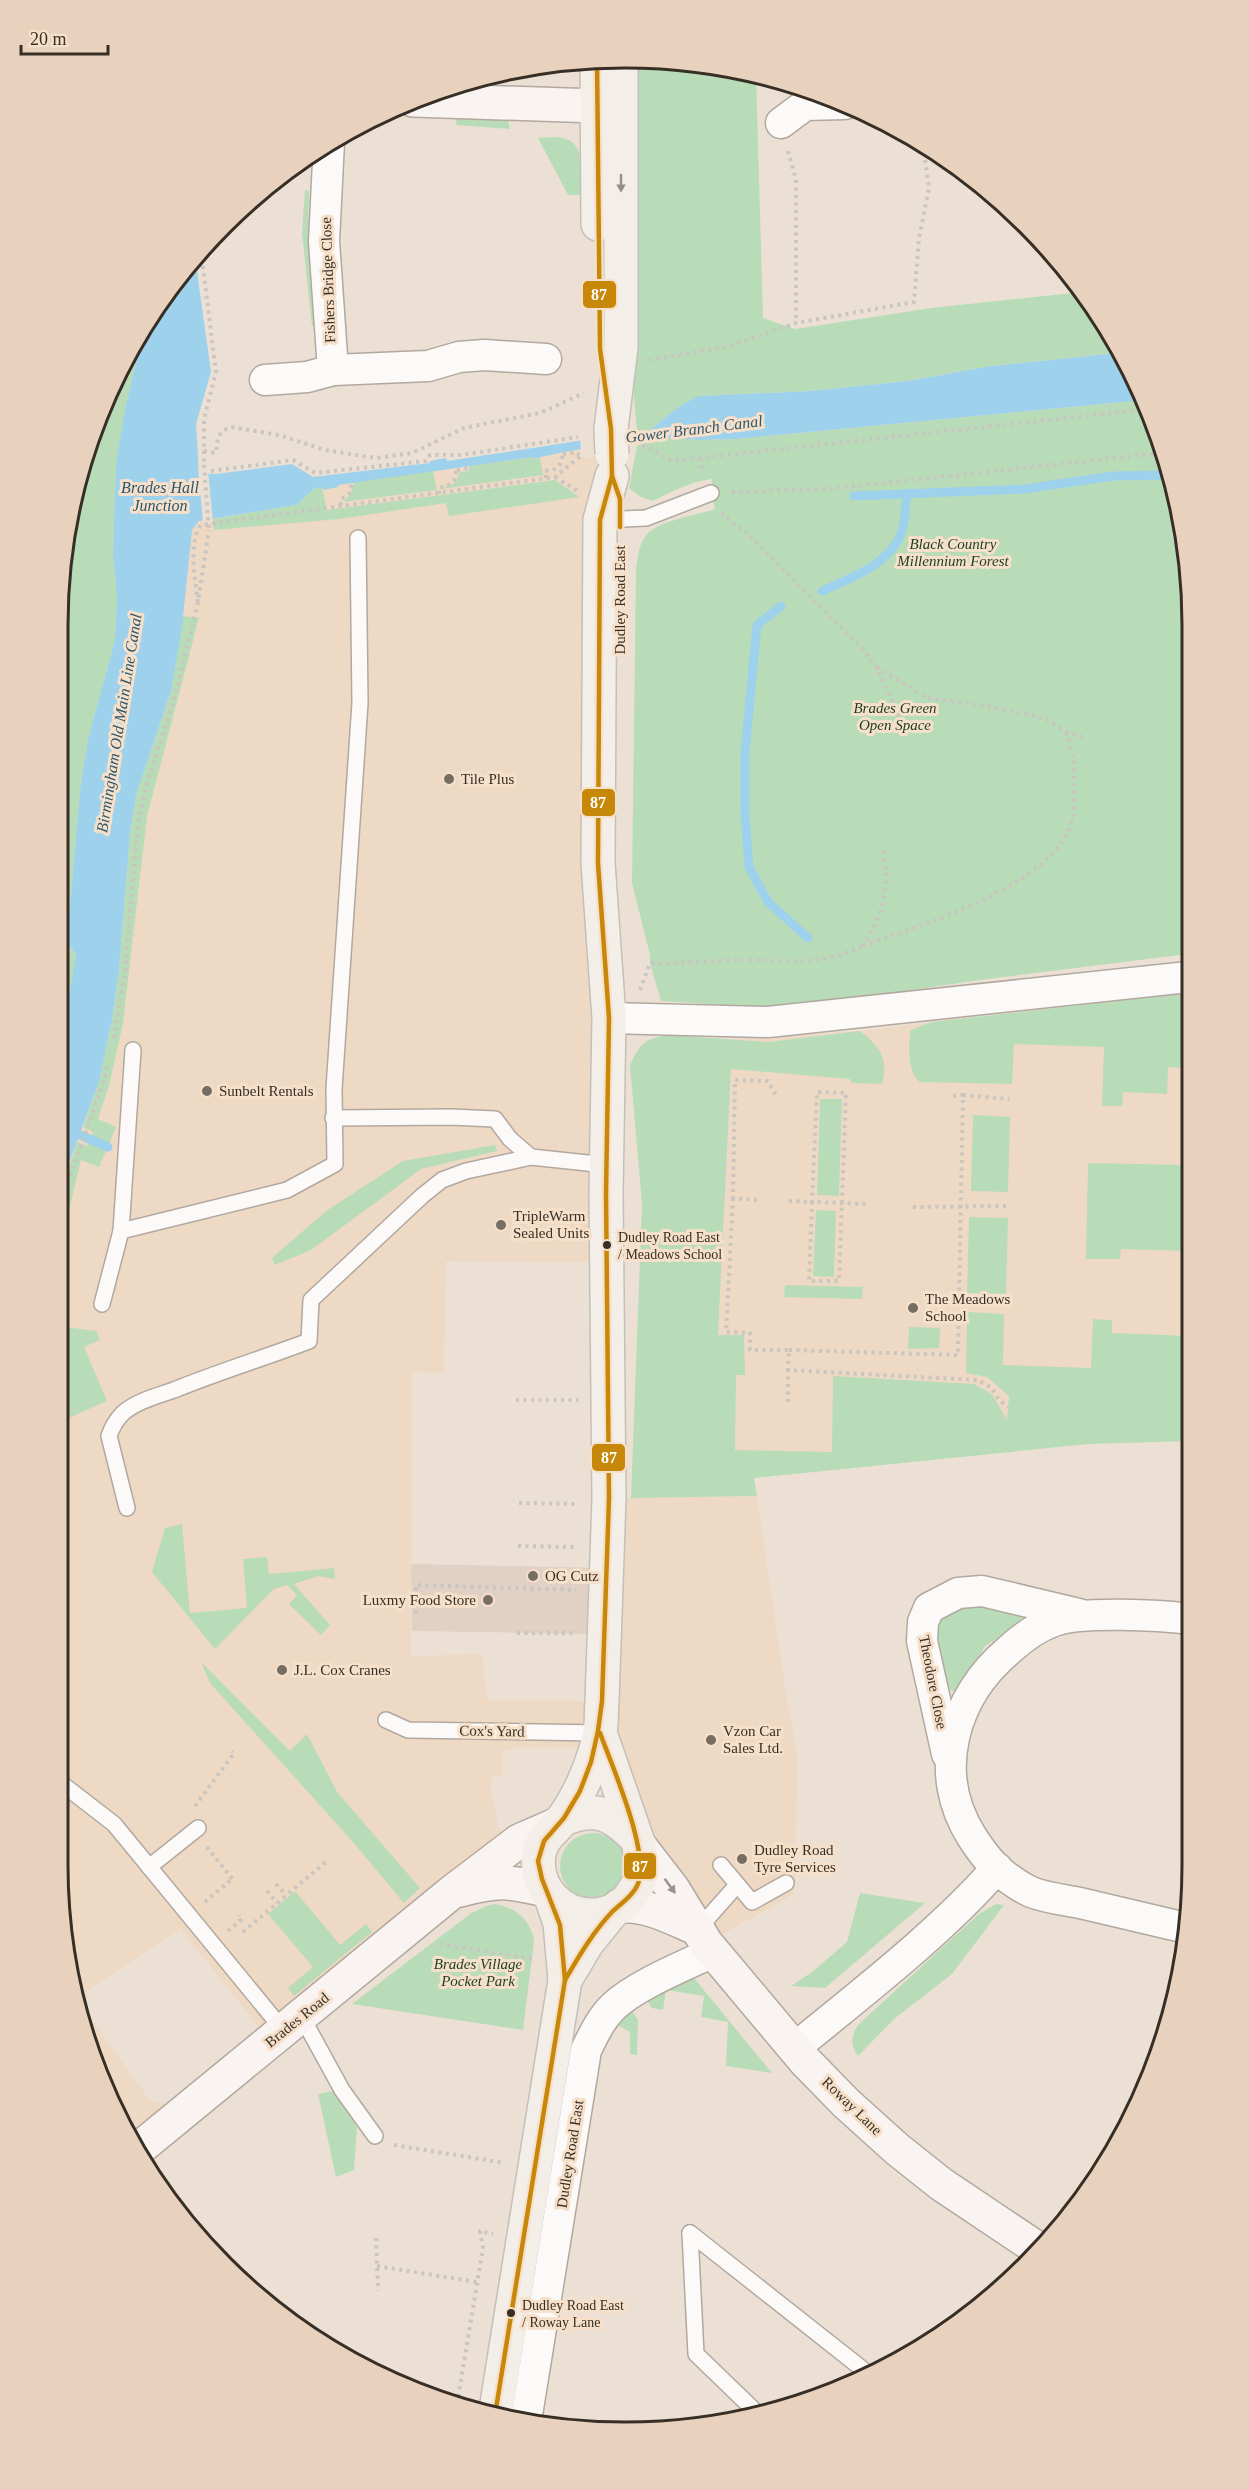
<svg xmlns="http://www.w3.org/2000/svg" width="1249" height="2489" font-family="Georgia,serif">
  <style>
    .commercial { fill: #e1d0c4 }
    .built { fill: #eed9c5 }
    .green { fill: #b9dcb8 }
    .water { fill: #9ed1ec }
    .pier { fill: #ece0d4 }
    .lines { fill: none; stroke-linecap: round; stroke-linejoin: round }
    .stream { stroke: #9ed1ec; stroke-width: 9 }
    .lane-casing { stroke: #b2a89f; stroke-width: 18 }
    .street-casing { stroke: #b2a89f; stroke-width: 33 }
    .secondary-casing { stroke: #b2a89f; stroke-width: 36 }
    .primary-casing { stroke: #c4bfb9; stroke-width: 36 }
    .path { stroke: #c9c5c0; stroke-width: 4; stroke-dasharray: 3 4.5; stroke-linecap: butt }
    .lane { stroke: #fcfaf9; stroke-width: 15 }
    .street { stroke: #fcfaf9; stroke-width: 30 }
    .secondary { stroke: #f9f4f1; stroke-width: 33 }
    .primary { stroke: #f4eee9; stroke-width: 33 }
    .primary-bridge-casing { stroke: #c4bfb9; stroke-width: 36; stroke-linecap: butt }
    .path-bridge { stroke: #c9c5c0; stroke-width: 4; stroke-dasharray: 3 4.5; stroke-linecap: butt }
    .primary-bridge { stroke: #f4eee9; stroke-width: 33 }
    .bus-1-casing { stroke: #f7e0ca; stroke-width: 9 }
    .bus-1 { stroke: #c7880a; stroke-width: 4.5 }
    .oneway { fill: #968e88 }
    .oneway2 { fill: #98928c }
    .poi-dot { fill: #766d63; stroke: #f7e0ca; stroke-width: 2 }
    .bus-dot { fill: #372f26; stroke: #f7e0ca; stroke-width: 2 }
    .labels { text-anchor: middle; dominant-baseline: central; stroke-width: 6; stroke-linejoin: round; paint-order: stroke }
    .bus-label { font-size: 14px; fill: #372f26; stroke: #f7e0ca; text-anchor: start }
    .street-label { font-size: 15px; fill: #372f26; stroke: #f7e0ca }
    .park-label { font-size: 15px; font-style: italic; fill: #183d24; stroke: #f7e0ca }
    .poi-label { font-size: 15px; fill: #372f26; stroke: #f7e0ca; text-anchor: start }
    .water-label { font-size: 16px; font-style: italic; fill: #2b566d; stroke: #f7e0ca }
    .rim { fill: none; stroke: #372f26; stroke-width: 3 }
    .line-badge { stroke: #f7e0ca; stroke-width: 2 }
    .badge-label { font-size: 16px; text-anchor: middle; font-weight: bold; fill: #fff }
  </style>
  <rect width="100%" height="100%" fill="#ece0d4"/>
  <path class="commercial" d="M 411,1564 L 608,1568 L 605,1634 L 412,1631 Z"/>
  <g class="built">
    <path d="M 167,290 L 149,498 L 300,485 L 580,444 L 581,458 L 612,454 L 607,1262 L 446,1261 L 444,1373 L 412,1372 L 411,1656 L 482,1654 L 487,1700 L 602,1701 L 609,1498 L 757,1496 L 786,1693 L 797,1755 L 796,1880 L 793,1894 L 781,1902 L 706,1943 L 600,1749 L 513,1747 L 512,1750 L 503,1750 L 503,1775 L 492,1776 L 491,1789 L 498,1826 L 516,1867 L 499,1870 L 271,2042 L 180,1929 L 88,1991 L 84,2009 L 149,2099 L 163,2104 L 174,2120 L 146,2143 L 121,2111 L 87,2047 L 57,1864 L 58,1110 L 59,1110 L 58,588 L 76,478 L 115,374 Z"/>
    <path d="M 1188,993 L 1189,1412 L 832,1452 L 735,1450 L 642,1204 L 630,1065 L 667,1035 L 725,1040 L 860,1031 Z"/>
  </g>
  <g class="green">
    <path d="M 661,58 L 756,74 L 763,318 L 795,329 L 931,308 L 1082,292 L 1117,353 L 991,366 L 907,381 L 811,391 L 698,396 L 677,408 L 650,430 L 637,431 L 632,375 L 636,59 Z"/>
    <path d="M 568,61 L 556,69 L 537,69 L 539,64 Z"/>
    <path d="M 457,117 L 508,120 L 510,129 L 456,125 Z"/>
    <path d="M 538,138 C 546,138 558,136 566,139 C 587,146 581,178 581,195 L 568,195 Z"/>
    <path d="M 305,190 L 309,191 L 308,226 L 315,326 L 312,326 L 302,233 Z"/>
    <path d="M 141,333 L 115,489 L 113,555 L 117,597 L 115,640 L 88,739 L 80,790 L 67,941 L 76,955 L 65,1018 L 58,1047 L 58,588 L 76,478 L 102,410 L 107,409 C 110,379 126,358 141,333 Z"/>
    <path d="M 1144,400 L 1149,408 L 1187,551 L 1188,954 L 980,980 L 816,1004 L 754,1007 L 661,1001 L 650,963 L 650,955 L 632,883 L 636,569 C 638,558 638,547 645,537 C 654,521 698,515 715,509 L 711,493 L 712,479 C 689,482 673,491 653,501 L 641,497 L 629,488 L 637,446 L 660,437 L 700,440 L 736,439 Z"/>
    <path d="M 533,457 L 534,459 L 540,458 L 543,475 L 441,489 L 455,483 L 460,472 L 469,471 L 469,466 Z"/>
    <path d="M 433,471 L 437,490 L 343,502 L 350,495 L 354,482 Z"/>
    <path d="M 555,480 L 579,497 L 449,516 L 446,503 L 339,519 L 214,530 L 213,519 L 296,505 L 315,488 L 322,487 L 327,510 Z"/>
    <path d="M 183,616 L 199,618 L 147,816 L 123,1023 L 109,1086 L 98,1119 L 116,1127 L 99,1167 L 81,1160 L 58,1256 L 58,1200 L 77,1142 L 87,1146 L 93,1132 L 83,1127 L 99,1082 L 112,1020 L 119,970 L 130,833 L 136,795 L 171,691 Z"/>
    <path d="M 1188,993 L 1189,1068 L 1168,1067 L 1167,1094 L 1123,1092 L 1122,1106 L 1102,1106 L 1104,1047 L 1014,1044 L 1012,1084 L 920,1082 C 907,1072 908,1045 911,1030 L 931,1022 Z"/>
    <path d="M 860,1031 C 880,1047 889,1058 882,1084 L 852,1083 L 850,1079 L 731,1069 L 718,1335 L 744,1335 L 745,1375 L 736,1375 L 735,1450 L 832,1452 L 833,1376 L 974,1384 L 992,1394 L 1007,1420 L 1009,1396 L 987,1377 L 966,1373 L 967,1312 L 1004,1314 L 1003,1365 L 1091,1368 L 1093,1319 L 1112,1320 L 1112,1333 L 1189,1336 L 1190,1441 L 1088,1444 L 754,1478 L 757,1496 L 631,1498 L 642,1204 L 630,1065 C 640,1044 644,1039 667,1035 L 768,1042 Z"/>
    <path d="M 820,1099 L 842,1099 L 839,1196 L 817,1195 Z"/>
    <path d="M 973,1115 L 1010,1117 L 1008,1192 L 971,1191 Z"/>
    <path d="M 495,1145 L 497,1151 L 421,1169 L 311,1250 L 275,1265 L 272,1258 L 326,1211 L 403,1161 Z"/>
    <path d="M 1088,1163 L 1189,1165 L 1189,1251 L 1121,1249 L 1120,1259 L 1086,1259 Z"/>
    <path d="M 816,1210 L 836,1211 L 834,1277 L 813,1276 Z"/>
    <path d="M 969,1217 L 1008,1218 L 1006,1294 L 967,1293 Z"/>
    <path d="M 785,1285 L 863,1287 L 862,1299 L 784,1297 Z"/>
    <path d="M 58,1326 L 96,1331 L 100,1340 L 84,1347 L 107,1401 L 57,1423 Z"/>
    <path d="M 909,1327 L 940,1328 L 939,1348 L 908,1349 Z"/>
    <path d="M 182,1524 L 190,1613 L 247,1608 L 243,1559 L 267,1557 L 269,1574 L 334,1568 L 335,1579 L 318,1576 L 294,1584 L 330,1625 L 321,1635 L 289,1604 L 297,1595 L 287,1585 L 274,1589 L 215,1649 L 152,1572 L 165,1528 Z"/>
    <path d="M 975,1603 L 1023,1616 L 1019,1625 L 985,1646 L 959,1691 L 951,1691 C 945,1681 943,1670 940,1659 C 931,1622 937,1610 975,1603 Z"/>
    <path d="M 201,1662 L 290,1751 L 307,1734 L 337,1792 L 420,1888 L 404,1903 L 353,1842 L 210,1683 Z"/>
    <circle cx="593" cy="1866" r="33"/>
    <path d="M 295,1891 L 340,1945 L 366,1924 L 372,1932 L 294,1996 L 288,1988 L 313,1967 L 268,1914 Z"/>
    <path d="M 860,1893 L 925,1903 L 825,1988 L 791,1986 L 812,1972 L 847,1942 Z"/>
    <path d="M 495,1904 C 515,1907 531,1920 534,1941 L 523,2030 L 352,2004 L 470,1914 L 486,1906 Z"/>
    <path d="M 996,1904 L 1004,1905 L 952,1974 L 894,2019 L 858,2056 C 850,2045 851,2035 859,2024 L 979,1914 Z"/>
    <path d="M 689,1972 L 772,2073 L 726,2066 L 728,2022 L 701,2017 L 704,1996 L 666,1990 L 663,2010 L 652,2008 L 647,2000 Z"/>
    <path d="M 631,2010 L 638,2020 L 637,2055 L 630,2054 L 630,2032 L 612,2022 Z"/>
    <path d="M 333,2091 L 357,2127 L 354,2170 L 336,2177 L 318,2094 Z"/>
  </g>
  <path class="water" d="M 195,257 L 211,372 L 196,424 L 199,473 L 216,474 L 292,464 L 313,477 L 430,463 L 430,461 L 446,458 L 447,461 L 650,430 L 677,408 L 698,396 L 811,391 L 907,381 L 991,366 L 1117,353 L 1144,400 L 736,439 L 700,440 L 660,437 L 563,452 L 533,459 L 533,457 L 338,485 L 338,487 L 323,490 L 322,487 L 315,488 L 296,505 L 199,521 L 192,530 L 182,627 L 171,691 L 136,795 L 130,833 L 119,970 L 112,1020 L 99,1082 L 60,1187 L 58,1199 L 58,1047 L 65,1018 L 76,955 L 67,941 L 80,790 L 88,739 L 115,640 L 117,597 L 113,555 L 115,489 L 117,456 L 126,406 L 140,346 L 141,333 L 174,279 Z"/>
  <g class="pier">
    <path d="M 636,428 L 637,444 L 581,452 L 580,437 Z"/>
    <path d="M 198,466 L 201,466 L 202,470 L 208,471 L 213,522 L 203,523 Z"/>
  </g>
  <g class="lines">
    <g class="stream">
      <path d="M 854,496 L 1024,489 L 1113,476 L 1167,475"/>
      <path d="M 822,591 C 851,578 891,564 902,531 C 906,519 905,505 907,493"/>
      <path d="M 781,606 L 757,625 L 745,753 L 745,814 L 749,867 L 768,902 L 808,938"/>
      <path d="M 68,1130 L 108,1147"/>
    </g>
    <defs>
      <g id="lane">
        <path d="M 600,520 L 646,518 L 711,493"/>
        <path d="M 333,1118 L 451,1117 L 495,1119 L 510,1139 L 531,1157 L 606,1165"/>
        <path d="M 121,1231 L 287,1190 L 335,1164 L 334,1089 L 360,703 L 358,538"/>
        <path d="M 102,1304 L 121,1231 L 133,1050"/>
        <path d="M 127,1508 L 109,1436 C 112,1427 116,1420 123,1413 C 137,1401 157,1396 174,1390 C 218,1372 264,1358 309,1341 L 311,1300 L 422,1196 L 442,1180 L 466,1171 L 531,1157"/>
        <path d="M 386,1720 L 408,1730 L 600,1733"/>
        <path d="M 57,1780 L 114,1824 L 284,2031"/>
        <path d="M 721,1865 L 752,1902 L 786,1883"/>
        <path d="M 149,1867 L 198,1828"/>
        <path d="M 698,1929 L 737,1885"/>
        <path d="M 302,2017 L 342,2090 L 375,2136"/>
        <path d="M 690,2233 L 870,2375"/>
        <path d="M 690,2233 L 696,2354 L 754,2410"/>
      </g>
      <g id="street">
        <path d="M 781,123 L 805,105 L 845,104"/>
        <path d="M 329,142 L 324,241 L 333,370"/>
        <path d="M 265,380 L 307,377 L 333,370 L 428,366 L 459,357 L 484,355 L 546,359"/>
        <path d="M 609,1018 L 768,1022 L 1188,977"/>
        <path d="M 947,1754 L 922,1641 L 923,1622 L 929,1608 L 958,1593 L 982,1591 L 1079,1614"/>
        <path d="M 1186,1928 C 1151,1920 1115,1911 1080,1903 C 1065,1900 1046,1898 1031,1892 C 1022,1888 1012,1881 1004,1875 C 991,1865 981,1851 972,1837 C 931,1773 953,1697 1009,1650 C 1022,1638 1037,1627 1054,1621 C 1081,1611 1160,1615 1190,1619"/>
        <path d="M 796,2047 C 863,1992 940,1933 997,1868"/>
        <path d="M 526,2421 L 586,2050 C 594,2034 601,2018 614,2006 C 636,1985 686,1965 713,1952"/>
      </g>
      <g id="secondary">
        <path d="M 413,100 L 597,106"/>
        <path d="M 639,1845 L 673,1889 L 706,1943 L 805,2061 L 846,2103 L 897,2149 L 941,2184 L 1038,2249"/>
        <path d="M 460,1890 C 498,1880 508,1881 546,1890"/>
        <path d="M 619,1906 C 648,1904 672,1918 698,1929"/>
        <path d="M 141,2147 L 452,1892 L 519,1841 L 558,1824"/>
      </g>
      <g id="primary">
        <path d="M 597,60 L 598,224"/>
        <path d="M 611,429 L 621,347 L 621,60"/>
        <path d="M 612,476 L 600,520 L 598,863 L 609,1018 L 606,1193 L 609,1498 L 602,1701 C 601,1711 602,1723 600,1733 C 594,1761 581,1793 564,1817 C 556,1830 542,1836 539,1854 C 534,1888 561,1917 595,1915 C 601,1915 608,1912 613,1911"/>
        <path d="M 563,1819 C 596,1806 611,1813 635,1837"/>
        <path d="M 565,1980 L 587,1943 L 613,1911 L 627,1901 L 637,1886 L 642,1872 L 639,1845 L 600,1733"/>
        <path d="M 495,2416 L 565,1980 L 560,1923 L 551,1897"/>
      </g>
    </defs>
    <use href="#lane" class="lane-casing"/>
    <use href="#street" class="street-casing"/>
    <use href="#secondary" class="secondary-casing"/>
    <use href="#primary" class="primary-casing"/>
    <g class="path">
      <path d="M 788,151 L 796,180 L 796,323"/>
      <path d="M 201,251 L 216,372 L 204,419 L 204,465"/>
      <path d="M 649,360 L 731,346 L 796,323 L 914,302 L 919,238 L 929,188 L 925,159 L 927,147"/>
      <path d="M 642,446 L 648,447 L 672,461 L 1149,409"/>
      <path d="M 204,451 L 216,453 C 217,440 218,431 231,427 L 279,435 L 325,450 L 376,458 L 412,453 L 464,428 L 540,413 L 584,393"/>
      <path d="M 563,454 L 576,452 L 579,455"/>
      <path d="M 701,458 L 702,473"/>
      <path d="M 457,470 L 470,468"/>
      <path d="M 211,471 L 293,460 L 315,473 L 426,461 L 430,455 C 443,454 455,456 468,454 L 578,437"/>
      <path d="M 555,477 L 578,491"/>
      <path d="M 546,478 L 545,471 L 555,469 L 561,463 L 563,452"/>
      <path d="M 732,492 L 828,489 L 1161,453"/>
      <path d="M 439,494 L 439,488 L 447,486 L 454,481 L 457,468"/>
      <path d="M 341,505 L 340,500 L 349,494 L 352,483"/>
      <path d="M 721,513 L 750,536 L 863,649 L 876,667 L 902,721"/>
      <path d="M 198,602 C 195,581 188,542 201,525 L 555,477 L 582,455"/>
      <path d="M 877,667 L 927,698 L 987,706 L 1035,716 L 1050,721 L 1065,731 L 1083,737"/>
      <path d="M 883,851 C 891,885 882,916 864,945 C 919,927 1056,884 1072,821 C 1075,810 1074,796 1074,785 C 1074,764 1074,750 1065,731"/>
      <path d="M 640,990 L 650,963 C 682,964 714,960 747,960 C 795,960 817,967 864,945"/>
      <path d="M 114,1038 L 125,971 L 138,824 L 146,787 L 175,696 L 198,602 L 209,530"/>
      <path d="M 963,1095 L 1009,1099"/>
      <path d="M 733,1198 L 726,1332 L 750,1333 L 750,1350 L 789,1350 L 788,1370 L 977,1380 L 992,1388 L 999,1400 L 1008,1407"/>
      <path d="M 757,1200 L 733,1198 L 735,1080 L 768,1081 L 776,1095"/>
      <path d="M 789,1201 L 812,1202 L 809,1281 L 839,1281 L 846,1093 L 817,1092 L 812,1202 L 867,1204"/>
      <path d="M 913,1207 L 1008,1206"/>
      <path d="M 58,1227 L 64,1194 L 103,1084 L 108,1063"/>
      <path d="M 946,1299 L 959,1300 L 963,1095 L 953,1096"/>
      <path d="M 789,1350 L 958,1355 L 959,1300 L 1005,1302"/>
      <path d="M 516,1400 L 578,1400"/>
      <path d="M 788,1402 L 788,1370"/>
      <path d="M 519,1503 L 578,1504"/>
      <path d="M 518,1546 L 577,1547"/>
      <path d="M 416,1613 L 416,1585 L 576,1590"/>
      <path d="M 517,1633 L 574,1633"/>
      <path d="M 195,1806 L 234,1753 L 232,1751"/>
      <path d="M 207,1847 L 234,1881"/>
      <path d="M 276,1884 L 286,1895"/>
      <path d="M 267,1891 L 277,1903"/>
      <path d="M 205,1902 L 232,1879"/>
      <path d="M 228,1931 L 242,1919 L 239,1915"/>
      <path d="M 243,1932 L 327,1861"/>
      <path d="M 440,1944 L 533,1959"/>
      <path d="M 394,2145 L 505,2163"/>
      <path d="M 376,2238 L 378,2291"/>
      <path d="M 377,2266 L 477,2282"/>
      <path d="M 457,2404 L 483,2248 L 480,2231 L 493,2234"/>
    </g>
    <use href="#lane" class="lane"/>
    <use href="#street" class="street"/>
    <use href="#secondary" class="secondary"/>
    <use href="#primary" class="primary"/>
    <defs>
      <path id="primary-bridge" d="M 611,429 L 612,454"/>
    </defs>
    <use href="#primary-bridge" class="primary-bridge-casing"/>
    <path class="path-bridge" d="M 204,465 L 209,530"/>
    <use href="#primary-bridge" class="primary-bridge"/>
    <defs>
      <g id="bus-1">
        <path d="M 597,60 L 600,349 L 611,429 L 612,476 L 620,499 L 620,527"/>
        <path d="M 565,1980 C 579,1956 593,1932 612,1912 C 621,1903 631,1898 637,1886 C 652,1856 612,1766 600,1733"/>
        <path d="M 495,2415 L 565,1980 L 560,1925 L 542,1879 L 538,1861 L 544,1841 L 564,1818 L 580,1791 L 591,1762 L 598,1731 L 602,1701 L 609,1498 L 606,1193 L 609,1018 L 598,863 L 600,520 L 612,476"/>
      </g>
    </defs>
    <use href="#bus-1" class="bus-1-casing"/>
    <use href="#bus-1" class="bus-1"/>
  </g>
  <defs><path id="oneway-solid" d="M-6-.8H1V-3.2L6.5 0L1 3.2V.8H-6Z" transform="scale(1.5)"/></defs>
  <use class="oneway" href="#oneway-solid" transform="translate(621 183) rotate(90)"/>
  <use class="oneway2" href="#oneway-solid" transform="translate(670 1886) rotate(54)"/>
  <g class="poi-dot">
    <circle cx="449" cy="779" r="6"/>
    <circle cx="207" cy="1091" r="6"/>
    <circle cx="501" cy="1225" r="6"/>
    <circle cx="913" cy="1308" r="6"/>
    <circle cx="533" cy="1576" r="6"/>
    <circle cx="488" cy="1600" r="6"/>
    <circle cx="282" cy="1670" r="6"/>
    <circle cx="711" cy="1740" r="6"/>
    <circle cx="742" cy="1859" r="6"/>
  </g>
  <g class="bus-dot">
    <circle cx="607" cy="1245" r="5"/>
    <circle cx="511" cy="2313" r="5"/>
  </g>
  <g class="labels">
    <g class="bus-label">
      <text x="618" y="1237">Dudley Road East<tspan x="618" dy="17">/ Meadows School</tspan></text>
      <text x="522" y="2305">Dudley Road East<tspan x="522" dy="17">/ Roway Lane</tspan></text>
    </g>
    <g class="street-label">
      <text transform="translate(328 280) rotate(-92)">Fishers Bridge Close</text>
      <text transform="translate(620 600) rotate(-90)">Dudley Road East</text>
      <text transform="translate(933 1682) rotate(79)">Theodore Close</text>
      <text transform="translate(492 1731) rotate(1)">Cox's Yard</text>
      <text transform="translate(297 2020) rotate(-39)">Brades Road</text>
      <text transform="translate(852 2106) rotate(44)">Roway Lane</text>
      <text transform="translate(570 2154) rotate(-81)">Dudley Road East</text>
    </g>
    <g class="park-label">
      <text x="953" y="544">Black Country<tspan x="953" dy="17">Millennium Forest</tspan></text>
      <text x="895" y="708">Brades Green<tspan x="895" dy="17">Open Space</tspan></text>
      <text x="478" y="1964">Brades Village<tspan x="478" dy="17">Pocket Park</tspan></text>
    </g>
    <g class="poi-label">
      <text x="461" y="779">Tile Plus</text>
      <text x="219" y="1091">Sunbelt Rentals</text>
      <text x="513" y="1216">TripleWarm<tspan x="513" dy="17">Sealed Units</tspan></text>
      <text x="925" y="1299">The Meadows<tspan x="925" dy="17">School</tspan></text>
      <text x="545" y="1576">OG Cutz</text>
      <text x="476" y="1600" text-anchor="end">Luxmy Food Store</text>
      <text x="294" y="1670">J.L. Cox Cranes</text>
      <text x="723" y="1731">Vzon Car<tspan x="723" dy="17">Sales Ltd.</tspan></text>
      <text x="754" y="1850">Dudley Road<tspan x="754" dy="17">Tyre Services</tspan></text>
    </g>
    <g class="water-label">
      <text transform="translate(694 429) rotate(-7)">Gower Branch Canal</text>
      <text x="160" y="487">Brades Hall<tspan x="160" dy="18">Junction</tspan></text>
      <text transform="translate(119 723) rotate(-81)">Birmingham Old Main Line Canal</text>
    </g>
  </g>
  <path d="M0 0H1249V2489H0ZM625 68H625A557 557 0 0 1 1182 625V1865A557 557 0 0 1 625 2422H625A557 557 0 0 1 68 1865V625A557 557 0 0 1 625 68Z" fill="#e8d2bd" fill-rule="evenodd"/>
  <path class="rim" d="M625 68H625A557 557 0 0 1 1182 625V1865A557 557 0 0 1 625 2422H625A557 557 0 0 1 68 1865V625A557 557 0 0 1 625 68Z"/>
  <g class="line-badge">
    <rect x="582" y="280" width="35" height="29" rx="6" fill="#c7880a"/>
    <rect x="581" y="788" width="35" height="29" rx="6" fill="#c7880a"/>
    <rect x="591" y="1443" width="35" height="29" rx="6" fill="#c7880a"/>
    <rect x="623" y="1852" width="34" height="28" rx="6" fill="#c7880a"/>
  </g>
  <g class="badge-label">
    <text x="599" y="300">87</text>
    <text x="598" y="808">87</text>
    <text x="609" y="1463">87</text>
    <text x="640" y="1872">87</text>
  </g>
  <path d="M21 45v9h87v-9" fill="none" stroke="#372f26" stroke-width="3"/>
  <text x="30" y="45" font-size="18" fill="#372f26" stroke="#f7e0ca" stroke-width="4.5" paint-order="stroke">20 m</text>
</svg>
